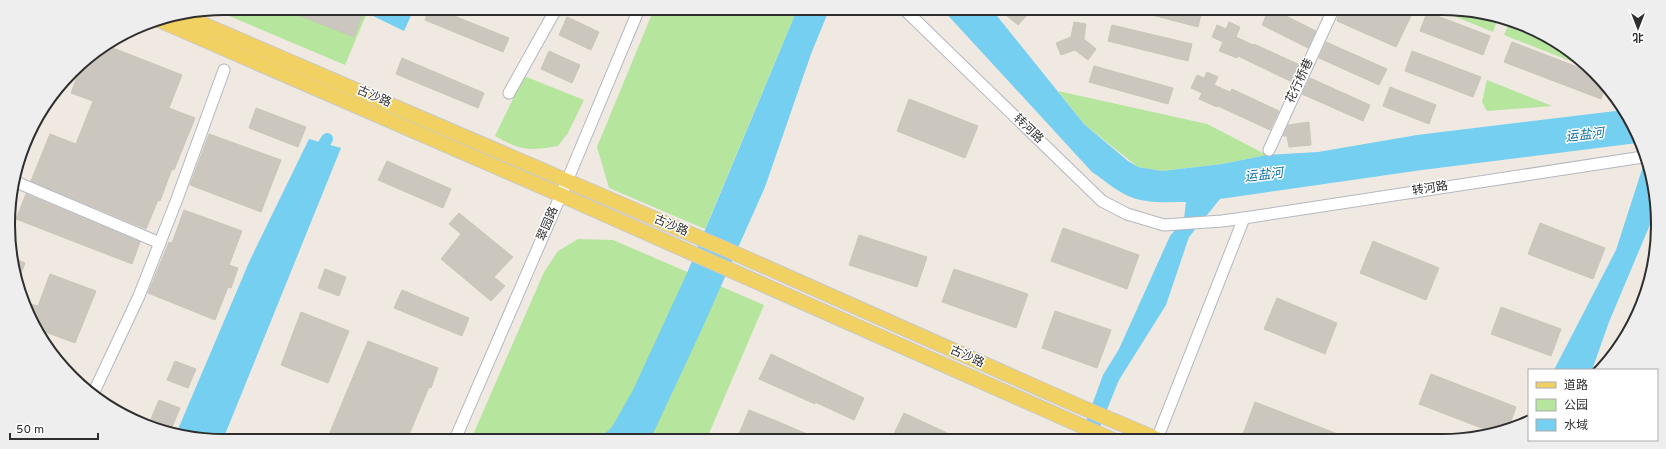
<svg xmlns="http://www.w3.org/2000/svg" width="1666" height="449" font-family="Overpass,'Noto Sans SC',sans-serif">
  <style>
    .green { fill: #b6e59e }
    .water { fill: #75cff0 }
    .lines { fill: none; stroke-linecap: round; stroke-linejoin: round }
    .canal { stroke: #75cff0; stroke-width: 12 }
    .building { fill: #cbc7bf; stroke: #cbc5ba }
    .minor-casing { stroke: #b4b7c1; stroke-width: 13 }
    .major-casing { stroke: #c9c9c9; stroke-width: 16 }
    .minor { stroke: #fff; stroke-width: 11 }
    .major { stroke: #f2d163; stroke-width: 14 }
    .labels { text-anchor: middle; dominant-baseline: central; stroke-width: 3; stroke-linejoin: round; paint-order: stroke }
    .street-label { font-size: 12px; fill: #2e2e2e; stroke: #fff }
    .water-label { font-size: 13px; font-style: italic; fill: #0d6fa3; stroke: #fff }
    .rim { fill: none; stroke: #2e2e2e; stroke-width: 2 }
  </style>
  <rect width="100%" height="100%" fill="#efe9e1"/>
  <g class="green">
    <path d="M 225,8 L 369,8 L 345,65 L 215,10 Z"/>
    <path d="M 654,9 L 797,10 L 705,229 L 609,188 L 597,147 Z"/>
    <path d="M 1444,12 L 1475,12 L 1497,21 L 1493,32 Z"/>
    <path d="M 1509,23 L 1562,44 L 1583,66 L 1504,35 Z"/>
    <path d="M 524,76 L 584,100 L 568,133 L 558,146 C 527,151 522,151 495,136 Z"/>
    <path d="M 1487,80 L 1552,106 L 1487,111 L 1482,102 Z"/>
    <path d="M 1058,91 L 1207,124 L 1267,155 L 1222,164 L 1162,171 L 1138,167 L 1084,124 Z"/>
    <path d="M 578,239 L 613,240 L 764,305 L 707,438 L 472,437 L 544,272 L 558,251 Z"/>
  </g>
  <g class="water">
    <path d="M 369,8 L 414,9 L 404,31 L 367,13 Z"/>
    <path d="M 797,10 L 829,10 L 811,54 L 765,187 L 701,331 L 651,438 L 600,438 L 612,427 L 633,390 L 687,273 Z"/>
    <path d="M 943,10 L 993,11 L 1084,124 L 1128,161 L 1138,167 L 1162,171 L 1222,164 L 1267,155 L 1318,152 L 1417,135 L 1624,110 L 1637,143 L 1422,170 L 1220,199 L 1189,237 L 1166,305 L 1119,380 L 1095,439 L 1080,438 L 1103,375 L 1119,349 L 1170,236 L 1184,219 L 1186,202 C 1168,202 1146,204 1128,196 C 1115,190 1104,180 1092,172 Z"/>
    <path d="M 309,139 L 341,148 L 224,437 L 182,437 L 176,434 L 250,260 Z"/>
    <path d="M 1645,160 L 1654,182 L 1654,215 L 1609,322 L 1592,370 L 1554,370 L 1616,250 Z"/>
  </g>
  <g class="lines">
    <path class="canal" d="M 324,144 L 327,139"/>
  </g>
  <g class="building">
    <path d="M 357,8 L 364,11 L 354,37 L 283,9 Z"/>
    <path d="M 429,9 L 437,9 L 509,38 L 503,52 L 425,20 Z"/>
    <path d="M 1012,11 L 1031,11 L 1018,25 L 1007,16 Z"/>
    <path d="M 1149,11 L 1202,11 L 1198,27 L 1148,14 Z"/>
    <path d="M 1268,11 L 1276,11 L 1316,31 L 1308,48 L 1262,25 Z"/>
    <path d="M 1339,12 L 1413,12 L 1396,47 L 1337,21 Z"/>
    <path d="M 1427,12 L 1490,36 L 1483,55 L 1420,31 Z"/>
    <path d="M 567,17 L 599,32 L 591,50 L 559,35 Z"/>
    <path d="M 1074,22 L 1086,24 L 1084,39 L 1096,49 L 1088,60 L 1075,50 L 1061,55 L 1056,43 L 1071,37 Z"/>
    <path d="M 1229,22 L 1240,27 L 1236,37 L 1253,45 L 1254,44 L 1300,65 L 1292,82 L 1238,56 L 1237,58 L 1219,51 L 1223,42 L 1212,37 L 1217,25 L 1226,29 Z"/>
    <path d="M 1112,25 L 1192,44 L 1188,61 L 1108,41 Z"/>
    <path d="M 1326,42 L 1387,69 L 1379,85 L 1319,58 Z"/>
    <path d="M 1512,42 L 1588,71 L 1605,88 L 1601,99 L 1504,62 Z"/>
    <path d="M 108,46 L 182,75 L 169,108 L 195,118 L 174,170 L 172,169 L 160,201 L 158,200 L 146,229 L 31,181 L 50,134 L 76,144 L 93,101 L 71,93 L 83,61 Z"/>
    <path d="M 549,51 L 580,65 L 572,83 L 541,69 Z"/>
    <path d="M 1412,51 L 1481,77 L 1473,97 L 1405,71 Z"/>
    <path d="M 402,58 L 484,93 L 478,108 L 396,74 Z"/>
    <path d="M 1094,66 L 1173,88 L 1168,104 L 1089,82 Z"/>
    <path d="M 1207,72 L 1218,77 L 1214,85 L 1230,92 L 1232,89 L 1279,111 L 1270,130 L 1218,106 L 1217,107 L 1199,99 L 1202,93 L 1191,88 L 1197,75 L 1204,78 Z"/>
    <path d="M 1310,78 L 1370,105 L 1363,121 L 1302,94 Z"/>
    <path d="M 1390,87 L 1436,105 L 1429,124 L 1383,106 Z"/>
    <path d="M 909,99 L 978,126 L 965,158 L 897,131 Z"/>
    <path d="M 256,108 L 306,127 L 298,147 L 249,128 Z"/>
    <path d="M 1309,122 L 1311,145 L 1289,147 L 1287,136 L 1283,136 L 1288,125 Z"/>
    <path d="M 209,134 L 281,160 L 261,212 L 190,185 Z"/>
    <path d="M 387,161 L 451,189 L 443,208 L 378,180 Z"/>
    <path d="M 26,194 L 140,242 L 132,264 L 16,219 Z"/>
    <path d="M 184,210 L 242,231 L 229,265 L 238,268 L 231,288 L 228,287 L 215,320 L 148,293 L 169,242 L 172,243 Z"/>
    <path d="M 459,213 L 513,257 L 494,277 L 505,286 L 491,301 L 441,259 L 461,234 L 449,224 Z"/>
    <path d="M 1540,223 L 1605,248 L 1593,279 L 1528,254 Z"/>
    <path d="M 1063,228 L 1139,255 L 1127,289 L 1051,261 Z"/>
    <path d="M 859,235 L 927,257 L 917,287 L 849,265 Z"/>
    <path d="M 1373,241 L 1439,268 L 1426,300 L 1360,273 Z"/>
    <path d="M 13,258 L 25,263 L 17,284 L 15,281 Z"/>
    <path d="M 325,269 L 346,277 L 339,296 L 318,288 Z"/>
    <path d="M 954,269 L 1028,294 L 1016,328 L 942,302 Z"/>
    <path d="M 50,274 L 96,291 L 75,343 L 40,330 L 26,303 L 38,306 Z"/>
    <path d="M 402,290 L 469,318 L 462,336 L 394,308 Z"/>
    <path d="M 1277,298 L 1337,323 L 1325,354 L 1264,329 Z"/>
    <path d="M 1501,307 L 1561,329 L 1551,356 L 1491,334 Z"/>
    <path d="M 1055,311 L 1111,330 L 1097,368 L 1042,348 Z"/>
    <path d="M 301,312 L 349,331 L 328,383 L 281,365 Z"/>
    <path d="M 368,341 L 438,368 L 431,388 L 429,387 L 408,437 L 328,437 Z"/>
    <path d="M 771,354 L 864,398 L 854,420 L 815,402 L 815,404 L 759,379 Z"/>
    <path d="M 175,361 L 196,369 L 188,388 L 167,380 Z"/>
    <path d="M 1431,374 L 1516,407 L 1509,427 L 1492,432 L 1419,404 Z"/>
    <path d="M 159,400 L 180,408 L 172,427 L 151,419 Z"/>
    <path d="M 1255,402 L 1348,438 L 1347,439 L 1254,439 L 1243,434 Z"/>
    <path d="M 749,410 L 779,422 L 816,438 L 749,438 L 739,434 Z"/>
    <path d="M 904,413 L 958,438 L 892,438 Z"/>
  </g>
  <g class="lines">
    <defs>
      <g id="minor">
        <path d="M 905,10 L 1102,201 L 1127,214 L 1164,225 L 1222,221 L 1244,218 L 1643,157"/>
        <path d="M 509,93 L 556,9"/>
        <path d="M 1269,150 L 1332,12"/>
        <path d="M 16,182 L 160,243"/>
        <path d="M 93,394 L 139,296 L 177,199 L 224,70"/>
        <path d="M 456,437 L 567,181 L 639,9"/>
        <path d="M 1157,439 L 1244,218"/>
      </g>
      <g id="major">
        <path d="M 184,16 L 723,248 L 1074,404 L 1157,439"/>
        <path d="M 161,21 L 561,195 L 1111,439"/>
      </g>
    </defs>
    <use href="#minor" class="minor-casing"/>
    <use href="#major" class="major-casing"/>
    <use href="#minor" class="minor"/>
    <use href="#major" class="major"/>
  </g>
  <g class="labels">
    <g class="street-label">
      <text transform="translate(1300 81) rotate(-65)">花行桥巷</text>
      <text transform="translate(374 97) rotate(23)">古沙路</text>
      <text transform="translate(1028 129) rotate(44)">转河路</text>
      <text transform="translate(1430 189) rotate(-9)">转河路</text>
      <text transform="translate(548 224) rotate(-67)">翠园路</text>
      <text transform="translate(671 226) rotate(23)">古沙路</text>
      <text transform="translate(967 357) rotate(24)">古沙路</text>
    </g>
    <g class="water-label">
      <text transform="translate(1585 136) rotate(-7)">运盐河</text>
      <text transform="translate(1264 176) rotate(-7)">运盐河</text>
    </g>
  </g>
  <path d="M0 0H1666V449H0ZM224 15H1442A209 209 0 0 1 1651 224V225A209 209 0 0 1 1442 434H224A209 209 0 0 1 15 225V224A209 209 0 0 1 224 15Z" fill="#eee" fill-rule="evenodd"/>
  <path class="rim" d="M224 15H1442A209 209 0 0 1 1651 224V225A209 209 0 0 1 1442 434H224A209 209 0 0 1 15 225V224A209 209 0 0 1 224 15Z"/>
  <rect x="1528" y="369" width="130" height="72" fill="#ffffff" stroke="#ababab"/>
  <rect x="1536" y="382" width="20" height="6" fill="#f2d163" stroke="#ababab"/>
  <text x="1564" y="389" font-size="12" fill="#2e2e2e">道路</text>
  <rect x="1536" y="399" width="20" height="12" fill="#b6e59e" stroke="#ababab"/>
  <text x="1564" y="409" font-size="12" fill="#2e2e2e">公园</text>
  <rect x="1536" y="419" width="20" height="12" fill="#75cff0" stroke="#ababab"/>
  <text x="1564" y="429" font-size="12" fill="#2e2e2e">水域</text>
  <g transform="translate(1638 28) rotate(180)" stroke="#ffffff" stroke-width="3" paint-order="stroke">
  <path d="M0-3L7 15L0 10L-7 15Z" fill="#2e2e2e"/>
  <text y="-6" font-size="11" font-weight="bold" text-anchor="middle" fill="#2e2e2e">北</text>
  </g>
  <path d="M10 433v6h88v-6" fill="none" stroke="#2e2e2e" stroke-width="2"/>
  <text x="16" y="433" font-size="12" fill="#2e2e2e" stroke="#ffffff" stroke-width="3" paint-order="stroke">50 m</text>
</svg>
